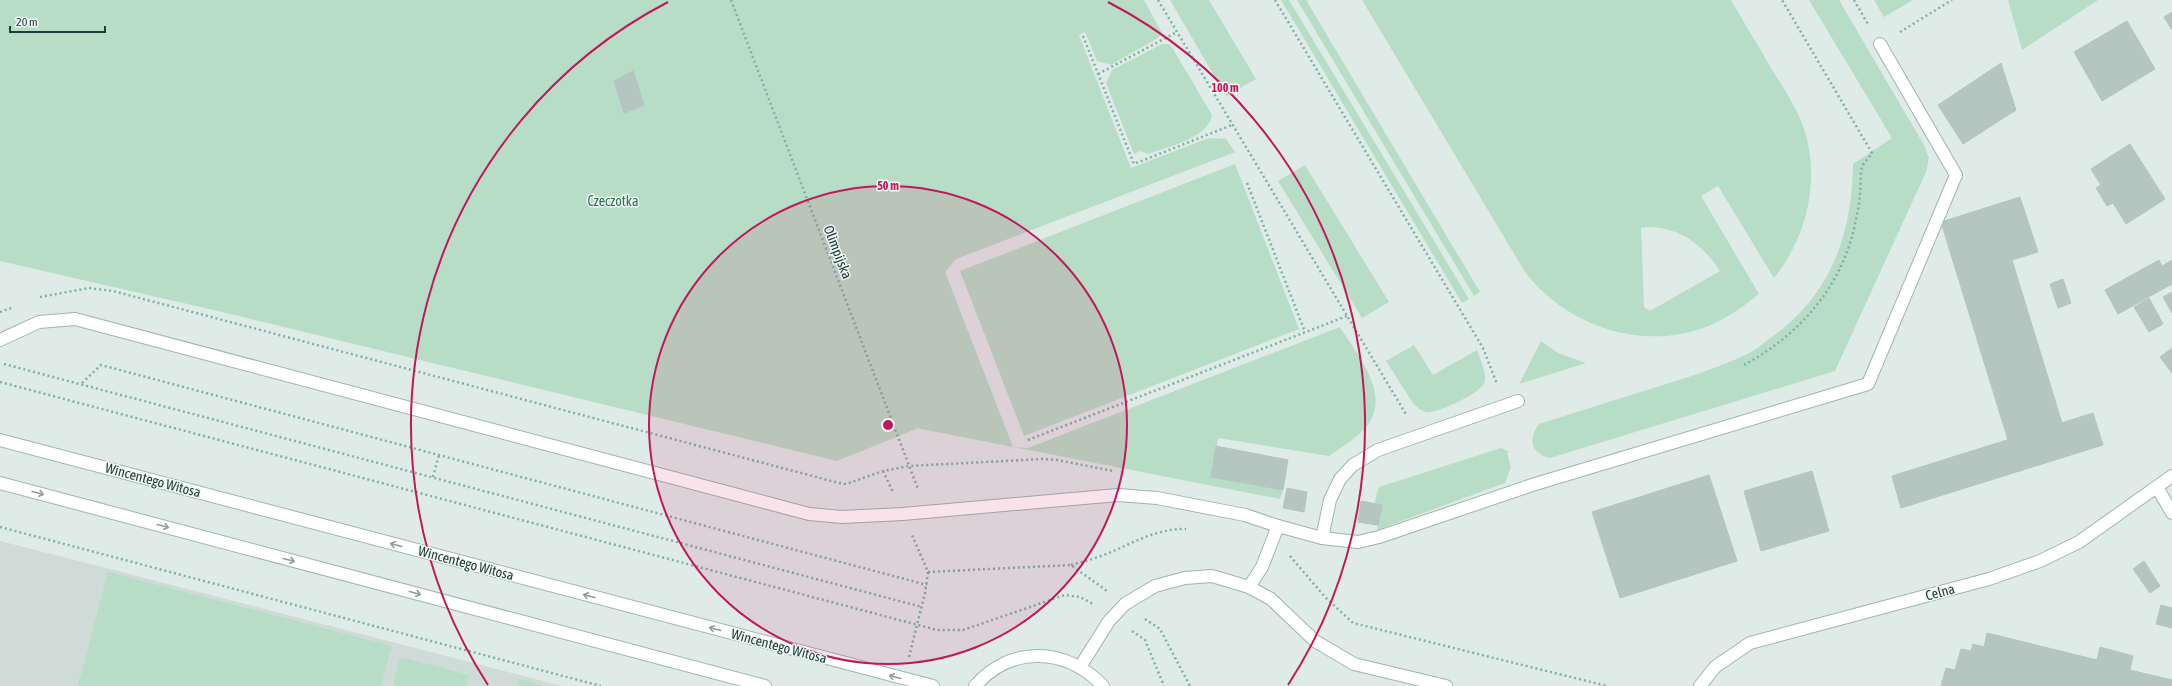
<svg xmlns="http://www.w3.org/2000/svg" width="2172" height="686" font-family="'Asap Condensed',sans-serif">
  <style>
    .built { fill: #cedbd7 }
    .green { fill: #b8ddc7; fill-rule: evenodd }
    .building { fill: #b5c6c1; stroke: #b2c5bf }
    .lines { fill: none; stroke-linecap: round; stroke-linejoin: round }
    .service-casing { stroke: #a2b3af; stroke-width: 14 }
    .minor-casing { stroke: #a2b3af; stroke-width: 14 }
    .secondary-casing { stroke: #9eb7b1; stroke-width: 14 }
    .path { stroke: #7fafa7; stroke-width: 2.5; stroke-dasharray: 2 3; stroke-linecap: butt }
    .service { stroke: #fff; stroke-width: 12 }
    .minor { stroke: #fff; stroke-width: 12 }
    .secondary { stroke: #fff; stroke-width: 12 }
    .oneway { stroke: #909d9c }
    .ring { fill: none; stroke: #c2185b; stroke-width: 2 }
    .labels { text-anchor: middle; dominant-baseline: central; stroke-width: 3; stroke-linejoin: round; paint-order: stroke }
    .park-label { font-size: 14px; fill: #2a7350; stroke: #f0f8f5 }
    .street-label { font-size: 14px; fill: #203b38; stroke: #f0f8f5 }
    .centre { fill: #c2185b; stroke: #f0f8f5; stroke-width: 2 }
    .ring-label { font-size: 12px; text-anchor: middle; font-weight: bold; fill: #c2185b; stroke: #f0f8f5; stroke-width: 3; stroke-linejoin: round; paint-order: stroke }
  </style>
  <rect width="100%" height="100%" fill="#dfebe7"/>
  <path class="built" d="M 0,541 L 106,568 L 562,686 L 0,686 Z"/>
  <g class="green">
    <path d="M 0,0 L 1144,0 L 1162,33 L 1158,38 L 1111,65 L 1097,61 L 1085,32 L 1079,35 L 1131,168 L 1209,138 L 1226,139 L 1235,152 L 956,259 L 945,272 L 1013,447 L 1028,448 L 1340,327 C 1356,354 1391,392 1368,425 C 1358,437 1342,447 1329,456 L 1218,438 L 1211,477 L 1283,490 L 1280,499 L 916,428 L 916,429 L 837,461 L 218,311 L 0,261 Z"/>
    <path d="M 1170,0 L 1209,0 L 1256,79 L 1226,96 Z"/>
    <path d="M 1281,0 L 1289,0 L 1469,299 L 1462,303 Z"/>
    <path d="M 1297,0 L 1306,0 L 1480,292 L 1474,296 Z"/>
    <path d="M 1362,0 L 1731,0 C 1745,24 1760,49 1774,73 C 1785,90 1796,107 1803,126 C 1821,177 1808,236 1774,278 L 1718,186 L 1701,196 L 1759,294 C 1744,306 1729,317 1711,325 C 1645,353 1567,327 1525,272 ZM 1650,227 C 1681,228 1704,246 1720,271 L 1650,311 L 1644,307 L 1641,228 Z"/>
    <path d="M 1809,0 L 1839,0 L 1924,145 L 1929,158 L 1926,172 L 1835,371 L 1550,458 C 1530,453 1528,439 1539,424 C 1576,412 1613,401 1650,389 C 1682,379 1716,369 1747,354 C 1755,351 1762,344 1769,339 C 1830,297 1852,236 1853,164 L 1892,138 Z"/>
    <path d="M 1874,0 L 1913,0 L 1884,17 Z"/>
    <path d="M 2008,0 L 2098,0 L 2022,50 Z"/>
    <path d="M 1162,44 L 1170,44 L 1212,115 C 1209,138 1167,147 1148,154 L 1140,151 L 1134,154 L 1106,83 L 1112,70 Z"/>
    <path d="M 1235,164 L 1299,329 L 1024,436 L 960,271 Z"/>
    <path d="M 1305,165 L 1389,302 L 1362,318 L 1278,181 Z"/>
    <path d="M 1541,341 L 1558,353 L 1586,363 L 1519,384 Z"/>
    <path d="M 1414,345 L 1433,375 L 1477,350 C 1480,359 1486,372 1485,381 C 1484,392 1437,414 1426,412 C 1421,411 1417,407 1413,403 L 1386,361 Z"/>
    <path d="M 1501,448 L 1510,452 L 1507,453 L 1511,467 L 1505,483 L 1377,530 L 1382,505 L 1374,504 L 1379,487 Z"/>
    <path d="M 108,572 L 392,646 L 381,686 L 78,686 Z"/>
    <path d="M 400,657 L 469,675 L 466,686 L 393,686 Z"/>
    <path d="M 519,679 L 544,686 L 517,686 Z"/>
  </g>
  <g class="building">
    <path d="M 2172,12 L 2172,30 L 2164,17 Z"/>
    <path d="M 2127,21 L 2155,69 L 2102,101 L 2074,52 Z"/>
    <path d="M 2001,63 L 2016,110 L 1963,144 L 1938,105 Z"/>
    <path d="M 633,71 L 644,105 L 624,113 L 614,81 Z"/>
    <path d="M 2130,144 L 2165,199 L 2126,224 L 2113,203 L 2107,206 L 2096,188 L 2101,185 L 2091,169 Z"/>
    <path d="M 2020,197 L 2038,252 L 2012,260 L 2062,423 L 2008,440 L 1941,222 Z"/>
    <path d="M 2159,260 L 2162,266 L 2172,260 L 2172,284 L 2118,314 L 2105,290 Z"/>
    <path d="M 2063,279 L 2071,303 L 2058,308 L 2050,284 Z"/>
    <path d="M 2172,292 L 2172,313 L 2163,297 Z"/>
    <path d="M 2149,298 L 2163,324 L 2149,332 L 2134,307 Z"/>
    <path d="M 2172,348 L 2172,373 L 2160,357 Z"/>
    <path d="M 2093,413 L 2103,445 L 1901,508 L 1892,476 Z"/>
    <path d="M 1216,446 L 1288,460 L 1283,490 L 1211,477 Z"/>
    <path d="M 1812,471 L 1829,531 L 1761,551 L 1744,491 Z"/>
    <path d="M 1709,475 L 1737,561 L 1620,598 L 1592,512 Z"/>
    <path d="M 1287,488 L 1307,492 L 1304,512 L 1283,508 Z"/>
    <path d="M 1361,501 L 1382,505 L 1378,525 L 1358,522 Z"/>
    <path d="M 2144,561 L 2160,586 L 2150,593 L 2133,569 Z"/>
    <path d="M 2161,605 L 2172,608 L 2172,628 L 2156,624 Z"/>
    <path d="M 1987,633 L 2097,660 L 2100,647 L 2133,656 L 2130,670 L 2172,680 L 2172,686 L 1941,686 L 1946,668 L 1955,670 L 1961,649 L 1971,651 L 1973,644 L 1984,647 Z"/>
  </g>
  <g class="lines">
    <defs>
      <g id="service">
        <path d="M 0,340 L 39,322 L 75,319 L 809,514 L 842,517 L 903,514 L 1118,495 L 1157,498 L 1245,515 L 1278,526 L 1262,567 L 1249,587"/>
        <path d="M 2157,487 L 2172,513"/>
        <path d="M 1278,526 L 1322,538 L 1358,542 L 1379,537 L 1532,485 L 1868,384 L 1956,175 L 1880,44"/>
        <path d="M 1322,538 L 1330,500 L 1340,479 L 1353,465 L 1378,450 L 1518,401"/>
        <path d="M 1080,667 L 1109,621 L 1125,604 L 1155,586 L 1185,578 L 1212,576 L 1249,587 L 1271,599 L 1315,641 L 1354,664 L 1446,686"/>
      </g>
      <path id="minor" d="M 1700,686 L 1715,667 L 1750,643 L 1989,579 L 2040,561 L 2079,542 L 2172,476"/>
      <g id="secondary">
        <path d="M 0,440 L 933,686"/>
        <path d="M 0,483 L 765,686"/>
        <path d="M 975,686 C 1011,645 1066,647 1103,686"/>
      </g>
    </defs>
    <use href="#service" class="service-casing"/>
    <use href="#minor" class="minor-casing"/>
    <use href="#secondary" class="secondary-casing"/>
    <g class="path">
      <path d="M 731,0 L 918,489"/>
      <path d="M 1158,0 L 1407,416"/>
      <path d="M 1275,0 L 1483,348 L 1497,384"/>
      <path d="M 1854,0 L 1869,26"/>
      <path d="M 1900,32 L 1952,0"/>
      <path d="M 1083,36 L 1134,164 L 1232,125"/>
      <path d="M 1098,74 L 1177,32"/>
      <path d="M 1247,183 L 1305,332"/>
      <path d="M 40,297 L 89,288 L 113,291 L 839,483 L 846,484 L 883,471 L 909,466 L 1043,459 L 1057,460 L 1113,471"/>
      <path d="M 0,312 L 11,308"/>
      <path d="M 4,364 L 922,607"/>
      <path d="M 1744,365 C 1799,335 1842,287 1855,224 C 1857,214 1860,203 1860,192 C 1861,184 1860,174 1862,167 C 1864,162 1869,158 1872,153 L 1782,0"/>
      <path d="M 0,382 L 937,630 L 963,630 L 1065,595 L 1080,597 L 1093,604"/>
      <path d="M 82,383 L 101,365 L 927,585"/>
      <path d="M 1028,440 L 1347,316"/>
      <path d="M 883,471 L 893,492"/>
      <path d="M 433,477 L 439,455"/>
      <path d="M 0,527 L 601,686"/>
      <path d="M 1290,556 L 1325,597 L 1353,623 L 1607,686"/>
      <path d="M 1071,565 C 1081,562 1091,560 1101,556 C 1129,546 1154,528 1186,529"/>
      <path d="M 928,572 L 1071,565 L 1107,591"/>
      <path d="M 1145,619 L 1160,629 L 1190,686"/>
      <path d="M 1132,631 L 1145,640 L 1164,686"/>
      <path d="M 909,657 L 925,593 L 928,572 L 912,535"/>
    </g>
    <use href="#service" class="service"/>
    <use href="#minor" class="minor"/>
    <use href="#secondary" class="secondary"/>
  </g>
  <defs><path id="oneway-shaft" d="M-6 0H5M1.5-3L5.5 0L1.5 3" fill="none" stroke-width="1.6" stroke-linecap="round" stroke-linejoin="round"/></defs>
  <g class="oneway">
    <use href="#oneway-shaft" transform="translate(38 493) rotate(15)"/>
    <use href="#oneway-shaft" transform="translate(163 526) rotate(15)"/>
    <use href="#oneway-shaft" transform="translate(396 545) rotate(-165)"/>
    <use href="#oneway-shaft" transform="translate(289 560) rotate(15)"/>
    <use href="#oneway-shaft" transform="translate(415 593) rotate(15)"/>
    <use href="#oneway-shaft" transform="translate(589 596) rotate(-165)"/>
    <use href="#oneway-shaft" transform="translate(715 629) rotate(-165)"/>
    <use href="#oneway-shaft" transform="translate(895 677) rotate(-165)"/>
  </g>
  <circle cx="888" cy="425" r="239" fill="#c2185b" fill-opacity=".12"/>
  <g class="ring">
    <circle cx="888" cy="425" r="239"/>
    <path d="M488 685A477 477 0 0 1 668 2M1108 2A477 477 0 0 1 1288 685"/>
  </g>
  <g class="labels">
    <g class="park-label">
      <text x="613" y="201">Czeczotka</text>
    </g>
    <g class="street-label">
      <text transform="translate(838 252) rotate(69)">Olimpijska</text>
      <text transform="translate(153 480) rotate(15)">Wincentego Witosa</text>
      <text transform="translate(466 563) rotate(15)">Wincentego Witosa</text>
      <text transform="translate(1940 592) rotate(-15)">Celna</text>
      <text transform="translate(779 646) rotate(15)">Wincentego Witosa</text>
    </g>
  </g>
  <circle cx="888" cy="425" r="6" class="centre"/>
  <g class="ring-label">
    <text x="1225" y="92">100 m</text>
    <text x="888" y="190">50 m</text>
  </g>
  <path d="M10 26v6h95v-6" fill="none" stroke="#203b38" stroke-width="2"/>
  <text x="16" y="26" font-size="12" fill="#203b38" stroke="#f0f8f5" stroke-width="3" paint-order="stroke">20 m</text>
</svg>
